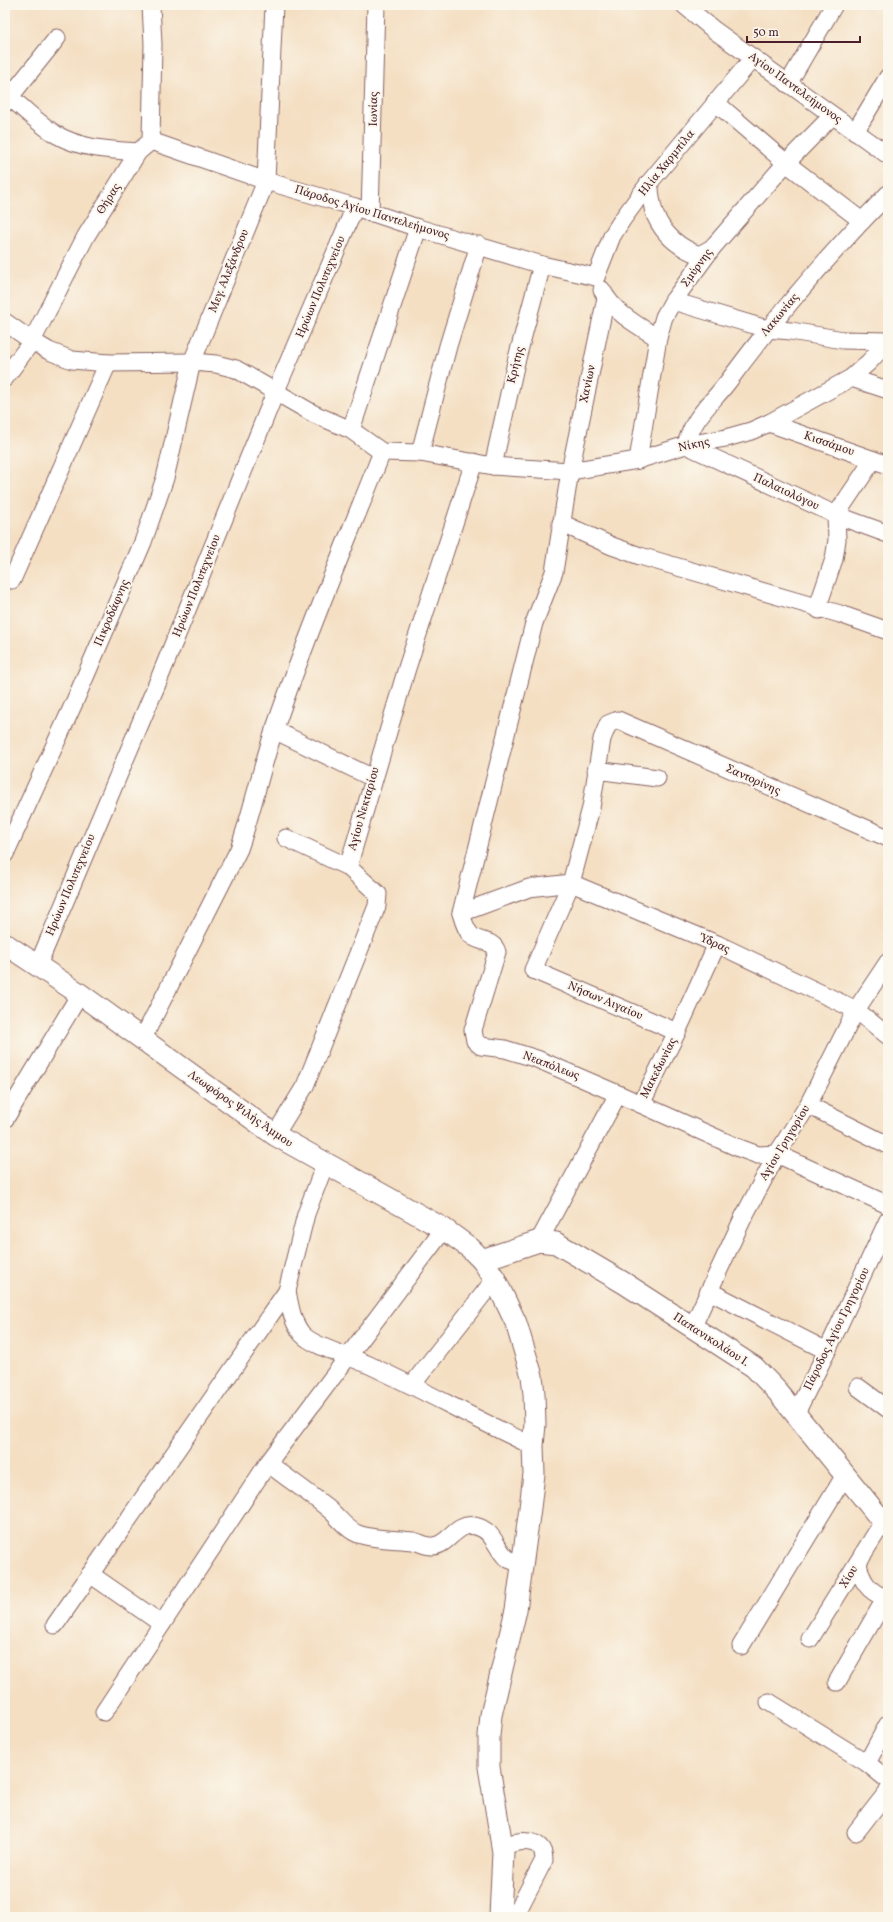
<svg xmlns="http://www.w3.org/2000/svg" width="893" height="1922" font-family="Vollkorn,serif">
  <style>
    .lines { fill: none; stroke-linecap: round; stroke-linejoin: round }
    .minor-casing { stroke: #866260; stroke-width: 19 }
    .tertiary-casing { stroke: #866260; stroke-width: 23 }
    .minor { stroke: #fff; stroke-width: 17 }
    .tertiary { stroke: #fff; stroke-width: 21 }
    .labels { text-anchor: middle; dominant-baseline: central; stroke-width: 4; stroke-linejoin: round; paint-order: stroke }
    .street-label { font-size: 12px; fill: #4a1f2b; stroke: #fbf7ec }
  </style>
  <rect width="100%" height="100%" fill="#fbf7ec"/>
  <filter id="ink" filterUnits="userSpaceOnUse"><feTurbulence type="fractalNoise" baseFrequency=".025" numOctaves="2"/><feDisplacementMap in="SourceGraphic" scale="8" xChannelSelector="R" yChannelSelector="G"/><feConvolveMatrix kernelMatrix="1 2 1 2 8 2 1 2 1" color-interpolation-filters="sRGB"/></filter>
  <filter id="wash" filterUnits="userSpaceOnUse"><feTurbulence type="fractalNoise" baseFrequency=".012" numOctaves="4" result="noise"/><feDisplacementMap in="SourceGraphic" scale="16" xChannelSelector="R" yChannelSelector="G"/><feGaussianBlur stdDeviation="0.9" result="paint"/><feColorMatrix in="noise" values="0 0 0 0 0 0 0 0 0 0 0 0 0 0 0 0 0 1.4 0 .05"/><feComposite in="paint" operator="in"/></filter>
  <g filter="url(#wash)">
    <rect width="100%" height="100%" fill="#f4dfc3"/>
  </g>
  <g filter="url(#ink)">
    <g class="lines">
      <defs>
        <g id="minor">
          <path d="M 684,5 L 714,30 L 888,155"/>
          <path d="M 788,84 L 834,5"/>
          <path d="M 11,98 C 25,110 40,125 57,135 C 82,149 110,150 138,152"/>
          <path d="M 715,102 L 786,163 L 862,221"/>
          <path d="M 5,103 L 57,38"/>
          <path d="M 855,132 L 888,77"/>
          <path d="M 151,141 L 266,181 L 355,207 L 418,228 L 542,265 L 596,277"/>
          <path d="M 649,183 C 651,193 651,207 656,217 C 665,236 680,248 699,255 L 712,248"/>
          <path d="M 888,194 C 830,253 776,317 727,383 C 710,405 693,417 686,445 L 836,515 L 888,534"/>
          <path d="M 370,213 L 376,5"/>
          <path d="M 596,277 L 612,236 L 622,220 L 649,183 L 753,58"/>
          <path d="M 602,290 C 613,312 637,325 658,338"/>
          <path d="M 606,298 L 570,471 L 554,572 L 534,623 L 461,913 C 463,920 465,928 470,934 C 478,944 493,938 497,952 L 473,1030 L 475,1041 L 481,1046 L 505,1049 L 537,1059 L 618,1094"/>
          <path d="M 673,301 L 767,329 L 791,331 L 843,340 L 888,341"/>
          <path d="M 5,322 L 32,341 L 49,351 L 72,360 L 108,363 L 192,362 L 216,364 L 236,369 L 314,414 L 351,430 L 382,452 L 420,453 L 493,466 L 570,471 L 638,460 L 686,445 L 726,438 L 751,431 L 769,423 L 851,378 L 869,362 L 888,341"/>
          <path d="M 5,378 L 32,341 L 86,236 L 138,152 L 151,141 L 153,44 L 151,5"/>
          <path d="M 851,378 L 888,390"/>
          <path d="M 769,423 L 888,465"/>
          <path d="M 351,430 L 418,228"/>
          <path d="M 420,453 L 448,346 L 479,245"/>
          <path d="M 638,460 L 658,338 L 664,317 L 673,301 L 712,248 L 786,163 L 832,116"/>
          <path d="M 493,466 L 516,362 L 542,265"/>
          <path d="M 561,523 L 612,546 L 640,556 L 840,614 L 888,631"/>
          <path d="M 12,580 L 108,363"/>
          <path d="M 819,610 L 819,603 L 834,559 L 837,540 L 836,515 L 873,460"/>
          <path d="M 274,730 L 373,778"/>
          <path d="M 596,770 L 657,778"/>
          <path d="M 286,838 L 348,867"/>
          <path d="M 5,854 L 74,703 L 143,542 L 165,478 L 192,362 L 266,181 L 274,5"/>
          <path d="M 571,883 L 717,944 L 856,1010 L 888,1036"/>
          <path d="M 461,913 L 529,888 L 571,883"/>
          <path d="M 38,965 L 157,684 L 275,393 L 355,207"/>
          <path d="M 677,1032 L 533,970 L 571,883 L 591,808 L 602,739 L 608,724 L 618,720 L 888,838"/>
          <path d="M 142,1040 L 239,849 C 253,809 261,768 275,728 C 307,634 346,543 382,452"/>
          <path d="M 641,1104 L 677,1032 L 717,944"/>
          <path d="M 808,1105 L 888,1145"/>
          <path d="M 5,1119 L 80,994"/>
          <path d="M 275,1135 L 305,1086 L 377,906 L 378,894 L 348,867 L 407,668 L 474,462"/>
          <path d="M 539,1241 L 618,1094 L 739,1148 L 758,1155 L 777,1154 L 888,1205"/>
          <path d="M 287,1291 C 290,1306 292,1322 302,1334 C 312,1346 351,1357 367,1364 C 423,1390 477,1420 533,1446"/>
          <path d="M 709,1291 L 827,1351"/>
          <path d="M 692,1328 L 743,1218 L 777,1154 L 808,1105 L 856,1010 L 888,962"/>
          <path d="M 412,1385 L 495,1279"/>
          <path d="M 858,1387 L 888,1409"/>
          <path d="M 795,1415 L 827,1351 L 888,1220"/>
          <path d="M 268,1463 C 288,1479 311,1494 331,1511 C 340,1519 346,1529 358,1534 C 375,1540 396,1539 413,1541 C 419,1542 427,1547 433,1546 C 449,1545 456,1522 475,1526 C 495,1530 496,1551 508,1559 C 512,1561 518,1562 523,1564"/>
          <path d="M 858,1563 C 861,1580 868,1592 886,1598"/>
          <path d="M 90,1574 L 162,1624"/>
          <path d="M 55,1625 L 287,1291 L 306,1214 L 325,1164"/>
          <path d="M 810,1639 L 888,1514"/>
          <path d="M 741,1646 L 845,1475"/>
          <path d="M 837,1682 L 888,1594"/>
          <path d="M 769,1702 L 867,1763 L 888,1780"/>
          <path d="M 104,1712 L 268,1463 L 444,1229"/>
          <path d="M 867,1763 L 888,1724"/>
          <path d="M 856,1832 L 888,1791"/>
          <path d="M 502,1847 C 517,1840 544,1836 544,1860 L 515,1916"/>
        </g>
        <g id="tertiary">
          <path d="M 5,944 L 80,994 L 275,1135 L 444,1229 L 470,1248 L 482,1260 L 495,1279 L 516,1323 L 532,1376 L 534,1394 L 535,1424 L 533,1446 L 534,1474 L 530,1508 L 516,1610 L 491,1715 L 489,1736 L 489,1767 L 503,1852 L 500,1917"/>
          <path d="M 482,1260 L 539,1241 L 556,1243 L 624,1283 L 754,1367 L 777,1391 L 888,1528"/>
        </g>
      </defs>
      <use href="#minor" class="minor-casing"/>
      <use href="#tertiary" class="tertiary-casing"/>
      <use href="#minor" class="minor"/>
      <use href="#tertiary" class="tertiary"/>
    </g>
  </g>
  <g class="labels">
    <g class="street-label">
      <text transform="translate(795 88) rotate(36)">Αγίου Παντελεήμονος</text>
      <text transform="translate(374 109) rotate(-89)">Ιωνίας</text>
      <text transform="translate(667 163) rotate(-51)">Ηλία Χαρμπίλα</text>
      <text transform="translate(109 199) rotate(-58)">Θήρας</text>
      <text transform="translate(372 213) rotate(17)">Πάροδος Αγίου Παντελεήμονος</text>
      <text transform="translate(697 268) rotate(-54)">Σμύρνης</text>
      <text transform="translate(229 271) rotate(-68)">Μεγ. Αλεξάνδρου</text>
      <text transform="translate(321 287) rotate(-67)">Ηρώων Πολυτεχνείου</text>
      <text transform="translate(780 315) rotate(-50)">Λακωνίας</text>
      <text transform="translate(516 365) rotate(-76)">Κρήτης</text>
      <text transform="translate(588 384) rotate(-78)">Χανίων</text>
      <text transform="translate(829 444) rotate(19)">Κισσάμου</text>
      <text transform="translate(694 445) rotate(-12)">Νίκης</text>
      <text transform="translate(786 492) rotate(25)">Παλαιολόγου</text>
      <text transform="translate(197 586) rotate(-68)">Ηρώων Πολυτεχνείου</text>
      <text transform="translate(112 613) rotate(-67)">Πικροδάφνης</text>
      <text transform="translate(753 780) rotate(24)">Σαντορίνης</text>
      <text transform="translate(364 809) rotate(-74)">Αγίου Νεκταρίου</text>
      <text transform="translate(71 885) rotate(-67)">Ηρώων Πολυτεχνείου</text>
      <text transform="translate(715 944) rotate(24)">Ύδρας</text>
      <text transform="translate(605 1001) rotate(23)">Νήσων Αιγαίου</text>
      <text transform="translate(551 1066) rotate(21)">Νεαπόλεως</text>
      <text transform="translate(659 1068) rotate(-63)">Μακεδωνίας</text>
      <text transform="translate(240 1109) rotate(35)">Λεωφόρος Ψιλής Άμμου</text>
      <text transform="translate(785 1143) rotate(-59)">Αγίου Γρηγορίου</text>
      <text transform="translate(837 1329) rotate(-64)">Πάροδος Αγίου Γρηγορίου</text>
      <text transform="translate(711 1340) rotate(33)">Παπανικολάου Ι.</text>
      <text transform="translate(849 1577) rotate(-58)">Χίου</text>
    </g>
  </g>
  <rect width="893" height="1922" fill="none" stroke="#fbf7ec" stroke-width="20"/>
  <path d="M747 36v6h113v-6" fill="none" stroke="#4a1f2b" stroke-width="2"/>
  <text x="753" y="36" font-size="12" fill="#4a1f2b" stroke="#fbf7ec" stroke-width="3" paint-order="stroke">50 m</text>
</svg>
